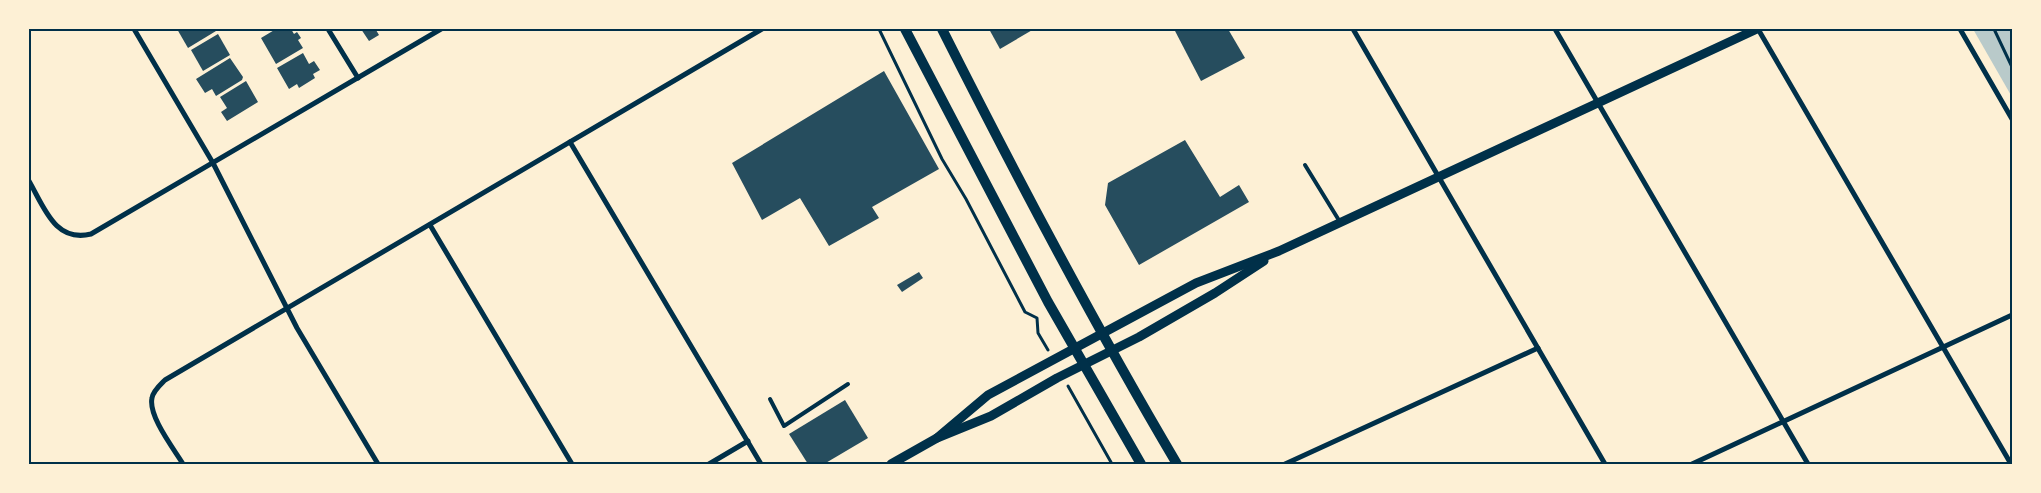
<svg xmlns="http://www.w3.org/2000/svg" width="2041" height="493" font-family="'Nunito Sans',sans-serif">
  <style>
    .green { fill: #b9caca }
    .building { fill: #264d5e }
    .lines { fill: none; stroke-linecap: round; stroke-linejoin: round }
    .path { stroke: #003049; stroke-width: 3 }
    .service { stroke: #003049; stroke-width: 4 }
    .minor { stroke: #003049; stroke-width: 5 }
    .tertiary { stroke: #003049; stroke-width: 9 }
    .secondary { stroke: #003049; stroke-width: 10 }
    .neatline { fill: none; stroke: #003049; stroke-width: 2 }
  </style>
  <rect width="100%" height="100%" fill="#fdf0d5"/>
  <path class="green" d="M 1973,29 L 2012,29 L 2012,97 Z"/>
  <g class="building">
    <path d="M 177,29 L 214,29 L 216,31 L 188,48 Z"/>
    <path d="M 276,29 L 291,29 L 294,34 L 297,32 L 301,38 L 298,40 L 303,48 L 276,64 L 261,38 Z"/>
    <path d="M 361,29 L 378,29 L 376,30 L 379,35 L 369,41 Z"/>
    <path d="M 989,29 L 1034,29 L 1000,49 Z"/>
    <path d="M 1174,29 L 1228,29 L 1245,58 L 1201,81 Z"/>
    <path d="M 218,34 L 230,55 L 203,71 L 191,50 Z"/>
    <path d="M 303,53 L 309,64 L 314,61 L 320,70 L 313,74 L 315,78 L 299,88 L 297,84 L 289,89 L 277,68 Z"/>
    <path d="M 230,58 L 243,77 L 242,80 L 216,96 L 212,89 L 205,93 L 196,79 Z"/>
    <path d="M 884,71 L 939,169 L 872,207 L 879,218 L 829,246 L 800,198 L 762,220 L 732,163 Z"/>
    <path d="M 246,81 L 258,102 L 227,121 L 221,112 L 227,108 L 220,97 Z"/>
    <path d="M 1185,140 L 1220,197 L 1239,185 L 1249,202 L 1139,265 L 1105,205 L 1108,183 Z"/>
    <path d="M 919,272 L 923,278 L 902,292 L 897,285 Z"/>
    <path d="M 845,400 L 868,438 L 824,464 L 808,464 L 789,434 Z"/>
  </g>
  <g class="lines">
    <g class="path">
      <path d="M 879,29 L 942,159 L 966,199 L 1025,312 L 1037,318 L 1038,333 L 1048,350"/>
      <path d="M 1994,29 L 2012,67"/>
      <path d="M 1068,386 L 1112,464"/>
    </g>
    <g class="service">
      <path d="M 1305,165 L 1340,222"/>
      <path d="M 770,399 L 784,426 L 848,384"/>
    </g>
    <g class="minor">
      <path d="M 134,29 L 213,163 L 297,328 L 378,464"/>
      <path d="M 328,29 L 358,78"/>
      <path d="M 1353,29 L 1605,464"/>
      <path d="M 1555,29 L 1808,464"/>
      <path d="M 1758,29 L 2011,464"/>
      <path d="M 1960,29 L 2012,119"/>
      <path d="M 570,142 L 761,464"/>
      <path d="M 29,181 C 44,207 55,243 91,234 L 441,29"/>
      <path d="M 430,225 L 572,464"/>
      <path d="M 183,464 C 174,449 148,416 152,398 C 153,391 160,385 165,380 L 762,29"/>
      <path d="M 709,464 L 748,441"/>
      <path d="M 1285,464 L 1538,348"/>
      <path d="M 1692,464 L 2012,315"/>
    </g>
    <g class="tertiary">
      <path d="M 937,438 L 988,395 L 1196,283 L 1279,251 L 1757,29"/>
      <path d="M 891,464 L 937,438 L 991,416 L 1057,378 L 1139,337 L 1215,293 L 1264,261"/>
    </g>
    <g class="secondary">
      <path d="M 905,29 L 1048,302 L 1141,464"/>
      <path d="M 942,29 C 1016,176 1093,322 1177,464"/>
    </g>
  </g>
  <rect width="2041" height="493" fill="none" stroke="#fdf0d5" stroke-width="60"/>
  <rect x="30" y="30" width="1981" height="433" class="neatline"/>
</svg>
